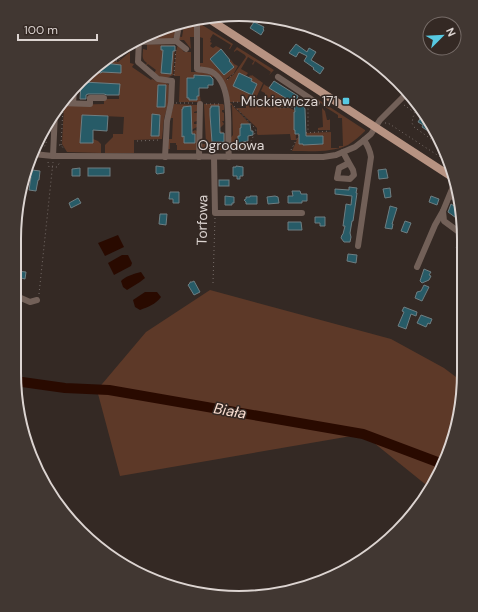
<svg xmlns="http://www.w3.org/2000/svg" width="478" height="612" font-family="'DM Sans',sans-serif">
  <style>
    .green { fill: #5d3928 }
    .water { fill: #290a00 }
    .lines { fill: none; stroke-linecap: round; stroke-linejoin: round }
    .river { stroke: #290a00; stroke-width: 10 }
    .building { fill: #275b67; stroke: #6e7e82 }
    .path { stroke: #776d69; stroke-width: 1; stroke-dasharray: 1 3; stroke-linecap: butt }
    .minor { stroke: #726058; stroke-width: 6 }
    .major { stroke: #b79382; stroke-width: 8 }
    .poi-dot { fill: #57c9e2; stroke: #342924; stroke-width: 1.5 }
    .labels { text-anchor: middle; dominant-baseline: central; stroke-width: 3; stroke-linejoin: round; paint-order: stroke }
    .poi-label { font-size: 14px; fill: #dcd4d1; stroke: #342924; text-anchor: end }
    .street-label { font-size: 14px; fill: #dcd4d1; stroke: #342924 }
    .water-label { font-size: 15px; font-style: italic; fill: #f9ddd0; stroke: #342924 }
    .rim { fill: none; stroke: #dcd4d1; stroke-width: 2 }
  </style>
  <rect width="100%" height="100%" fill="#342924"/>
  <g class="green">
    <path d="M 195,21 L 195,37 L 190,37 L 191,49 L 184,40 L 178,40 L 178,36 L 182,37 L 184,25 Z"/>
    <path d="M 199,23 L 233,44 L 230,49 L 229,49 L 231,45 L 213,34 L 210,39 L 211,40 L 210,42 L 212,43 L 210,46 L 213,48 L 216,46 L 222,49 L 210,59 L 224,75 L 234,67 L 229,61 L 231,60 L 234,64 L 238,66 L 234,73 L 226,79 L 227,80 L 234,74 L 246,57 L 245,55 L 237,50 L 234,52 L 234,51 L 237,47 L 274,70 L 269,75 L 271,72 L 255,61 L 253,65 L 252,64 L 254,61 L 248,57 L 241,69 L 248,73 L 246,76 L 239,73 L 233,86 L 252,95 L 257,84 L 251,81 L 252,79 L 249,77 L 250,75 L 251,76 L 252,75 L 263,83 L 256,98 L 263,98 L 265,95 L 265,93 L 261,91 L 264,84 L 265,85 L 272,89 L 272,90 L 294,103 L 294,106 L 280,107 L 273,102 L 228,102 L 228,90 L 221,77 L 201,67 L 199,63 L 203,63 L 203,38 L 199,37 Z"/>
    <path d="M 176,27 L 175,35 L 172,39 L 145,39 Z"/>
    <path d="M 147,44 L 175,45 L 173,75 L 165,79 L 161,77 L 154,73 L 156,70 L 148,64 L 145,66 L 147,63 C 141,59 143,55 143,49 L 147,50 Z"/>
    <path d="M 178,44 L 184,52 L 191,52 L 191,72 L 202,72 L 213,75 L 213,77 L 210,77 L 210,75 L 204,76 L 204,77 L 194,75 L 194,78 L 187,78 L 187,98 L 189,98 L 189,100 L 197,100 L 197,96 L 200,96 L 201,102 L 179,102 L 180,76 L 174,76 L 176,52 Z"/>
    <path d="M 130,52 L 130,63 L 134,64 L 132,67 L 151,80 L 152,79 L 158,82 L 165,82 L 169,85 L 168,104 L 164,119 L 162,139 L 134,140 L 134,153 L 105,153 L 105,145 L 113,137 L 113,134 L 123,134 L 124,117 L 82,115 L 80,143 L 92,143 L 93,139 L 98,141 L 101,144 L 101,153 L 67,152 L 62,144 L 64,105 L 104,104 L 104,99 L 119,99 L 119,84 L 83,82 L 107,61 L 118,62 Z"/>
    <path d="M 316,98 L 365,130 L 365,131 C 360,136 354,141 348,145 C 331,153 310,151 292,151 L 299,135 L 299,144 L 303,144 L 303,145 L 308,145 L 308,144 L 320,145 L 323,144 L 323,136 L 306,136 L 306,133 L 331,132 L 331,148 L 339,148 L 339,146 L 343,146 L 342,118 L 338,118 L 338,115 L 322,105 L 322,104 L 316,99 Z"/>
    <path d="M 228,103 L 231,103 L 234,107 L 250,124 L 241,124 L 240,133 L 242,136 L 238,137 L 238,144 L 249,143 L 246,149 L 230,150 L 229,140 L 233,135 L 232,105 L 231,105 L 228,108 Z"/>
    <path d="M 250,103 L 273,104 L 279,108 L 290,108 L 294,110 L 294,118 L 295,118 L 296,140 L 291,140 L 290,134 L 258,135 L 257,134 L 257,128 L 236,108 L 246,108 L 246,105 L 250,105 Z"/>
    <path d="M 174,104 L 197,105 L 197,111 L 194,112 L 194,113 L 197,113 L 197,121 L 194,122 L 194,124 L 197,124 L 197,127 L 193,129 L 191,131 L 192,132 L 195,130 L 197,131 L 197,150 L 177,150 L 177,145 L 176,145 L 176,143 L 170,143 L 170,149 L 167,149 L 168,139 L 172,139 L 173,118 L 170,118 Z"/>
    <path d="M 204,104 L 223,104 L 224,105 L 224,110 L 222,110 L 222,112 L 224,113 L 224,121 L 222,121 L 224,124 L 218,130 L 219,132 L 221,131 L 225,134 L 225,150 L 202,150 L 202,144 L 206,144 Z"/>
    <path d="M 322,108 L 325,111 L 327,120 L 329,120 L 330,119 L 330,130 L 318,130 L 318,128 L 323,127 Z"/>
    <path d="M 210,290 L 391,339 L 444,368 L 460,380 L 460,417 L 430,488 L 363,434 L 120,476 L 97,390 L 146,332 Z"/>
  </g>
  <g class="water">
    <path d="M 118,235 L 124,247 L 105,256 L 98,243 Z"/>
    <path d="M 122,255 L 128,255 L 132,263 L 131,266 L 114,275 L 108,263 Z"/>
    <path d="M 141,272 L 145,278 L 140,282 L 127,290 L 123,287 L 121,281 C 126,276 133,274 141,272 Z"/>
    <path d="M 145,292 L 157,292 L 161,297 C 156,304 148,307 140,310 L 135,307 L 133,300 Z"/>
  </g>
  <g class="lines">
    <path class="river" d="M 15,381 L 65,388 L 109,390 L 363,434 L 440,463"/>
  </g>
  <g class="building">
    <path d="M 254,22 L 264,27 L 263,29 L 264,30 L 261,35 L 250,28 Z"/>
    <path d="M 296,44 L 307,52 L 309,48 L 316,52 L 311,60 L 324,68 L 320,74 L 313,69 L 314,68 L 304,61 L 307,56 L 299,52 L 296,57 L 289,53 Z"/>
    <path d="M 161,46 L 175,46 L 175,51 L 173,51 L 171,74 L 161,73 L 163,50 L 161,50 Z"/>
    <path d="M 221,49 L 230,60 L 229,61 L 234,67 L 224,75 L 210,59 Z"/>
    <path d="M 104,63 L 121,65 L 121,73 L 102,72 L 101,73 L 95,72 Z"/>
    <path d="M 239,73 L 252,79 L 251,81 L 257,84 L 252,95 L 233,86 Z"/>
    <path d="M 194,75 L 210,76 L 213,79 L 213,85 L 208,85 L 208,88 L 199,88 L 199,96 L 197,96 L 197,100 L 189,100 L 189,98 L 187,98 L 187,78 L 194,78 Z"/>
    <path d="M 274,81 L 298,96 L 297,99 L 299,100 L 300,104 L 302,104 L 305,109 L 306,136 L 323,136 L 323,144 L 303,145 L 303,144 L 299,144 L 299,134 L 295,134 L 295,130 L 294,130 L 294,112 L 295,112 L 294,103 L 269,88 Z"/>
    <path d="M 83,82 L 120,84 L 119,95 L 107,95 L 104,94 L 88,94 L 86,95 L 86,99 L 80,99 L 81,84 Z"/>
    <path d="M 158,85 L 166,85 L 165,107 L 157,107 Z"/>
    <path d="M 191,106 L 192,134 L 195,134 L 195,143 L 184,143 L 184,136 L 182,137 L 182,109 L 183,109 L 183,107 Z"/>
    <path d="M 211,106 L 219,106 L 220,133 L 224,133 L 224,142 L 212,142 L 210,115 L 210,108 L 211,108 Z"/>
    <path d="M 152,114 L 160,115 L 159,136 L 151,136 Z"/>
    <path d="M 423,114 L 434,126 L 438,135 L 436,138 L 430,134 L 431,133 L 422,127 L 423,125 L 418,122 Z"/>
    <path d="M 82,115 L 108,116 L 107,131 L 93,130 L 93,143 L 80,143 Z"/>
    <path d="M 241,124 L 250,124 L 251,131 L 253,131 L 253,135 L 248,136 L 248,141 L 243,142 L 243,144 L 238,144 L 238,136 L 240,136 L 240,128 L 241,128 Z"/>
    <path d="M 156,166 L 164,167 L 164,173 L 157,174 L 156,173 Z"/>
    <path d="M 236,166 L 243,167 L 243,176 L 240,176 L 240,179 L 237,179 L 237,176 L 233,176 L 233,167 L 236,167 Z"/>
    <path d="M 26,167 L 32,168 L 32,170 L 40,171 L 39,180 L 38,180 L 36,191 L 29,190 L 31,177 L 27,176 L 27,174 L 25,174 Z"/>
    <path d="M 80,168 L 80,176 L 72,176 L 72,169 Z"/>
    <rect x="88" y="168" width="22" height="8"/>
    <path d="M 386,169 L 388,178 L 379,179 L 378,170 Z"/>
    <rect x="219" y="180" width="10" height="6"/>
    <path d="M 349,187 L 357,188 L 356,193 L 357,193 L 353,221 L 352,221 L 350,233 L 351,237 L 350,242 L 344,242 L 341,238 L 342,235 L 343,234 L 345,226 L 343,226 L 346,204 L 351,205 L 352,196 L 335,194 L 335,189 L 349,190 Z"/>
    <path d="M 390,188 L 391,197 L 385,198 L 383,189 Z"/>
    <path d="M 292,191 L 300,191 L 301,194 L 307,194 L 307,201 L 302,201 L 302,203 L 288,203 L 288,196 L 293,196 Z"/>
    <path d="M 170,192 L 179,192 L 179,203 L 173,203 L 173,199 L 169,199 Z"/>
    <path d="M 225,196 L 234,197 L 234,203 L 232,203 L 232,205 L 225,205 Z"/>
    <path d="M 250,196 L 257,196 L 257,204 L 246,204 L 246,202 L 244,200 L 246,199 L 246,197 L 250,197 Z"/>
    <path d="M 275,196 L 278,197 L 279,203 L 268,204 L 267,197 Z"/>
    <path d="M 431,196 L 439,199 L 437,205 L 429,202 Z"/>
    <path d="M 78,198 L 81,203 L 71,208 L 69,203 Z"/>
    <path d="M 451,204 L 461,210 L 463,223 L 448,212 Z"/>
    <path d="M 390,206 L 397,208 L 392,224 L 393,224 L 392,229 L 385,228 Z"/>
    <path d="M 160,214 L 167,214 L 166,225 L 159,224 Z"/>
    <path d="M 315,217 L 325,217 L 325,226 L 320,226 L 320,223 L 315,223 Z"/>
    <path d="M 405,221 L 411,223 L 407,233 L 401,231 Z"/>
    <path d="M 288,222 L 301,222 L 302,230 L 288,230 Z"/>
    <path d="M 462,239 L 463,239 L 463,253 L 456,248 Z"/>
    <path d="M 348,254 L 357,255 L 356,263 L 347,261 Z"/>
    <path d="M 424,269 L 431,272 L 429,275 L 431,276 L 429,280 L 422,283 L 420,281 Z"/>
    <path d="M 17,271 L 26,272 L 25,279 L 17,277 Z"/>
    <path d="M 194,281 L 200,292 L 194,295 L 188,285 L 190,283 L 190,282 L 192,282 Z"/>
    <path d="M 424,285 L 429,287 L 422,301 L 415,298 L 417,292 L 421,291 Z"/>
    <path d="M 404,307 L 417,312 L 416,316 L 411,314 L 406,329 L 398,326 L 404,312 L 402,311 Z"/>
    <path d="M 421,315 L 432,319 L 430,324 L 428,323 L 426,327 L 417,323 Z"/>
  </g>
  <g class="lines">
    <g class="path">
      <path d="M 108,60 L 118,61 L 131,46"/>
      <path d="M 174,75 L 176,48"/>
      <path d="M 227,80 L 234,73"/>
      <path d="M 233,102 L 272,103 L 280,108 L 294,107"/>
      <path d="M 176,103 L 195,103"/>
      <path d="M 206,104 L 221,104"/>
      <path d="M 404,105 L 421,117"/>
      <path d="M 234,106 L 254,127 L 256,131 L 247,149"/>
      <path d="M 418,109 L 413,117 L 412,123 L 414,127 L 438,144 L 442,144"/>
      <path d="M 385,123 L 388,123 L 451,164"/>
      <path d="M 306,133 L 308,130 L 308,103"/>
      <path d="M 306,133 L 330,131"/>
      <path d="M 137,141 L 160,140"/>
      <path d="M 59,145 L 61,145 L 64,149"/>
      <path d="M 61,145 L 63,108"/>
      <path d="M 41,148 L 46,145 L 47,128"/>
      <path d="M 234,150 L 263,150"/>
      <path d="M 291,150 L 299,135"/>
      <path d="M 48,162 L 49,167 L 57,167 L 60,162"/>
      <path d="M 213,283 L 215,218"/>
      <path d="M 39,294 L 53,162"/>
    </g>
    <g class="minor">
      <path d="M 198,20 L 197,25 L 197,69 C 202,70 208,70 212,72 C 235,85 226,135 229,157"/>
      <path d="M 139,40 L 138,62 L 158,79 L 172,81 L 171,103 L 167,121 L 165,157"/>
      <path d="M 176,41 L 179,26"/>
      <path d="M 134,42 L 176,41 L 186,49"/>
      <path d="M 278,77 L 317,103"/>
      <path d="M 60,103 L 90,104 L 90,98 L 104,98"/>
      <path d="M 73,103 L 74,90"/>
      <path d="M 343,152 L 349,163 L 339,168 L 337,178 L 350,179 L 354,175 L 353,170 L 349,163"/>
      <path d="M 33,154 L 53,156 L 66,156 L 300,157 L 323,157 L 336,155 L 343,152 L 355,147 L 364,140 L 371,134 L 380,120 L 406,94"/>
      <path d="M 53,156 L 55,112"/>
      <path d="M 199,157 L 200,104"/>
      <path d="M 214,157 L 215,213 L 302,213"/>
      <path d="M 455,182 L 443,211 L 444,221 L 463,235"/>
      <path d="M 450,195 L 459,201"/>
      <path d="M 358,246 L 371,157 C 370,150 368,146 364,140"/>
      <path d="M 417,267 L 435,225 L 443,211"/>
      <path d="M 14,297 L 21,298 L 30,302 L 37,300"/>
    </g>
    <path class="major" d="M 206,17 L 455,179"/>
  </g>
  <rect class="poi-dot" x="342" y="97" width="8" height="8" rx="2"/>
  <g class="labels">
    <g class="poi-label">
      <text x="338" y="101">Mickiewicza 171</text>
    </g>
    <g class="street-label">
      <text x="231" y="145">Ogrodowa</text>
      <text transform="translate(202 220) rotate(-89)">Torfowa</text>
    </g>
    <g class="water-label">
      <text transform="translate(230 411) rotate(10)">Biała</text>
    </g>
  </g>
  <path d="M0 0H478V612H0ZM239 21H239A218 218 0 0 1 457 239V373A218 218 0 0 1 239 591H239A218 218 0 0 1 21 373V239A218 218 0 0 1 239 21Z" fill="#413732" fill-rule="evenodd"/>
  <path class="rim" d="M239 21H239A218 218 0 0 1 457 239V373A218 218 0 0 1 239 591H239A218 218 0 0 1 21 373V239A218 218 0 0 1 239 21Z"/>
  <g transform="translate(442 36) rotate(66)"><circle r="19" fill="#342924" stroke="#776d69"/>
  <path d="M0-3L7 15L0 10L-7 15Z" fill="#57c9e2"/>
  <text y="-6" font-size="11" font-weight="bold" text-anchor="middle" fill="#dcd4d1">N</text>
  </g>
  <path d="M18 34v6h79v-6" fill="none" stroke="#dcd4d1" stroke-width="2"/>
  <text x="24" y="34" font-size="12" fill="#dcd4d1" stroke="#342924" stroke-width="3" paint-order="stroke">100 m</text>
</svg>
